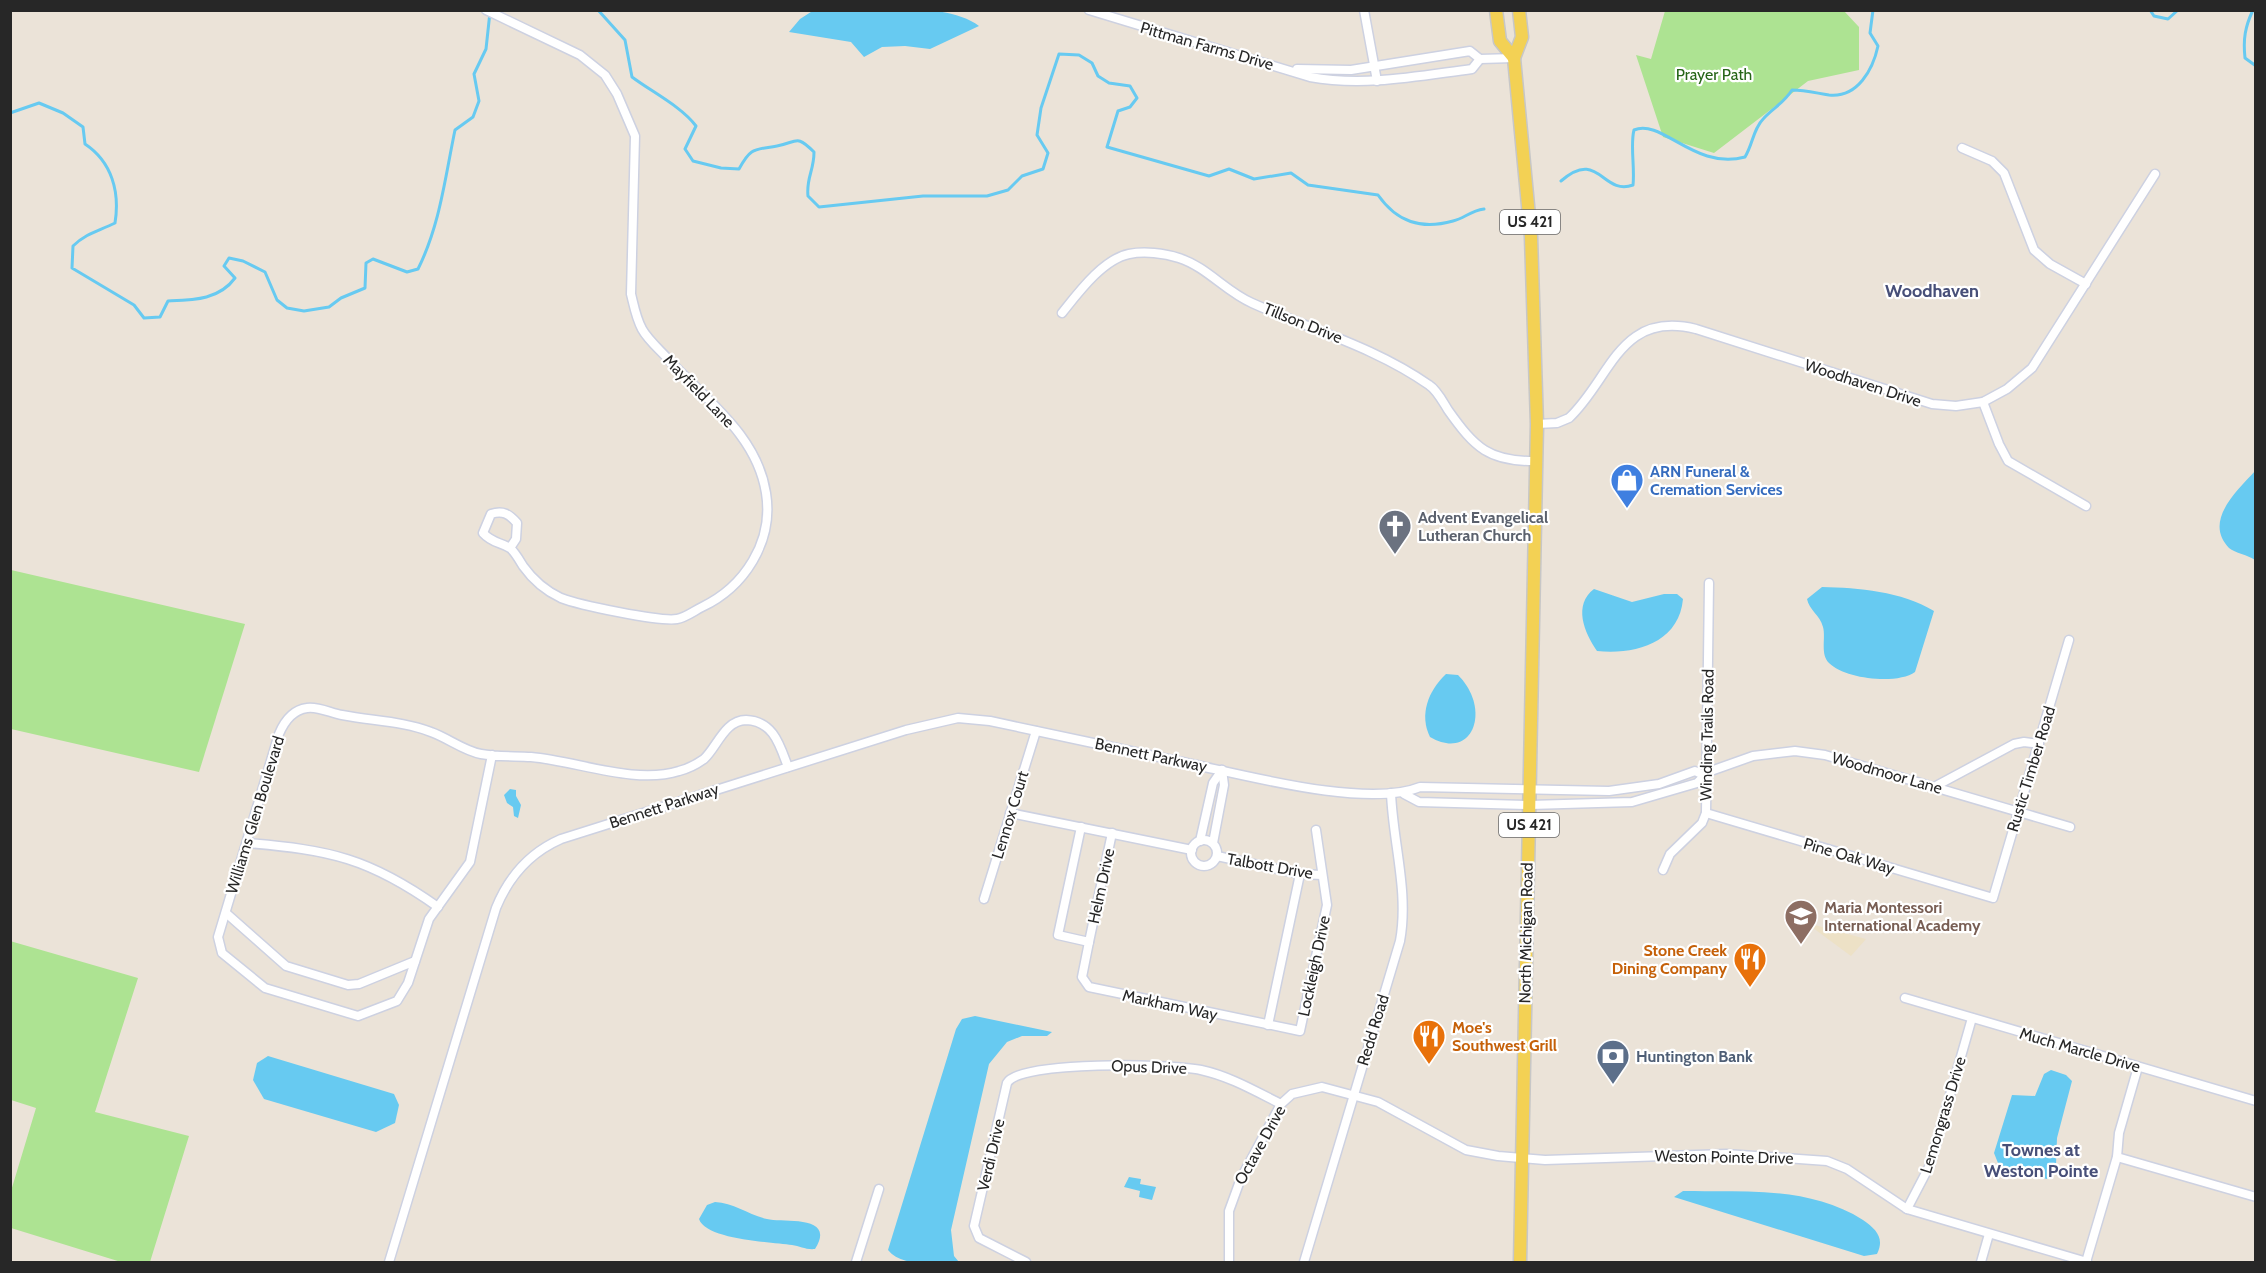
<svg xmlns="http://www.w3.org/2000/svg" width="2266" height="1273" font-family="Cabin,sans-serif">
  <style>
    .education { fill: #ede1c6 }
    .green { fill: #ade392 }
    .water { fill: #67caf1 }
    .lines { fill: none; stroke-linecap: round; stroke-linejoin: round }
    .stream { stroke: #67caf1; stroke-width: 3 }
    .street-casing { stroke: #cdd1e1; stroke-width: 11 }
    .primary-casing { stroke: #c7c7c7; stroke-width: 15 }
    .street { stroke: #fff; stroke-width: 8 }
    .primary { stroke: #f3d154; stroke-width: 12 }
    .labels { text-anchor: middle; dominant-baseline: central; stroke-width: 4.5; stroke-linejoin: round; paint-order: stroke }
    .shield { fill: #fff; stroke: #686868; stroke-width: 1.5 }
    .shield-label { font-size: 15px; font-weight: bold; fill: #272727 }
    .street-label { font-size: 16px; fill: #272727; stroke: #fff }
    .park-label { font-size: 16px; fill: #266517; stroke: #fff }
    .shop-label { font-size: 16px; font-weight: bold; fill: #366cbe; stroke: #fff; text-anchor: start }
    .worship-label { font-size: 16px; font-weight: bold; fill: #5b616d; stroke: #fff; text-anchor: start }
    .education-label { font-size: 16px; font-weight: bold; fill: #785e54; stroke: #fff; text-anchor: start }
    .food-label { font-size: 16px; font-weight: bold; fill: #c56008; stroke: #fff; text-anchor: end }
    .service-label { font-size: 16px; font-weight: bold; fill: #4e5e75; stroke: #fff; text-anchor: start }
    .neighbourhood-label { font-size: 18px; font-weight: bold; fill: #474f78; stroke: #fff }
  </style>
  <rect width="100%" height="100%" fill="#ebe3d8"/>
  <path class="education" d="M 1811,924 L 1866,939 L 1851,956 L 1809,925 Z"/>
  <g class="green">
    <path d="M 1665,11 L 1844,11 L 1859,27 L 1859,70 L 1808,81 L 1714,153 L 1663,137 L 1636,55 L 1651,59 Z"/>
    <path d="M 11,570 L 245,624 L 199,772 L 11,729 Z"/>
    <path d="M 10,941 L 138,978 L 95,1112 L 189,1136 L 150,1262 L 121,1262 L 11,1228 L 11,1191 L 36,1108 L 11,1100 Z"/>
  </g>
  <g class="water">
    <path d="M 814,10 C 857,10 945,0 979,26 L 930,49 L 905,46 L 882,47 L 864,57 L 851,42 L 789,32 L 800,19 Z"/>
    <path d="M 2255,471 L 2255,560 C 2248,555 2235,553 2229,548 C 2203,521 2237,491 2255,471 Z"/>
    <path d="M 1822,587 C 1859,588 1901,591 1934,611 L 1915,672 C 1897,685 1845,679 1829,663 C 1820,654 1826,638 1823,627 C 1820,615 1809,610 1807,599 Z"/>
    <path d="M 1594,589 L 1632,602 L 1664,594 L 1677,594 L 1683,599 C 1679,643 1635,655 1597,651 C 1584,632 1573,605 1594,589 Z"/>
    <path d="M 1446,674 L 1458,675 C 1492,709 1473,762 1430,737 C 1419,715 1428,691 1446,674 Z"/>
    <path d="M 510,789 L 516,790 L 516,796 L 521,805 L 518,818 L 514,816 L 513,807 L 507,803 L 504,795 Z"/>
    <path d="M 975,1016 L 1052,1032 L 1047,1036 L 1022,1036 L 1007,1042 L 989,1064 L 951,1230 L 954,1256 L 959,1262 C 938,1263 902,1268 888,1250 L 956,1029 L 962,1019 Z"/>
    <path d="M 268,1056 L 394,1094 L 399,1105 L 395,1123 L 376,1132 L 264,1099 L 253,1080 L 257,1063 Z"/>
    <path d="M 2051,1070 L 2066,1075 L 2072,1081 L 2057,1138 L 2056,1165 L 2047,1179 L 2000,1168 L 1994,1153 L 2012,1095 L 2035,1096 L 2044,1074 Z"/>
    <path d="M 1129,1177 L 1141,1179 L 1140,1184 L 1156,1187 L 1152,1200 L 1139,1197 L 1140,1191 L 1124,1187 Z"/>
    <path d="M 1683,1191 C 1744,1192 1809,1186 1863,1220 C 1876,1229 1885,1238 1877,1254 L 1864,1256 L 1674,1197 Z"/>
    <path d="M 715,1202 C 734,1203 749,1215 767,1219 C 783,1223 837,1214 815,1249 C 806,1250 800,1246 792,1245 C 772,1242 706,1240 699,1219 L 707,1205 Z"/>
  </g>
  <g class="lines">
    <g class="stream">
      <path d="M 598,10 L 625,40 L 632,77 C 652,92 682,107 696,126 L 685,149 L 693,161 L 721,168 L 739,169 C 751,147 754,150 777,146 C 798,142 796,134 814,152 C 814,171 806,178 808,196 L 819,207 L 923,196 L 987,196 L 1008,190 L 1022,176 L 1043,169 L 1048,153 L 1037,135 L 1041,108 L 1059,54 L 1079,55 L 1092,63 L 1098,76 L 1109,83 L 1130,86 L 1137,98 L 1130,107 L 1118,111 L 1107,147 L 1209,176 L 1229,169 L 1254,179 L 1291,173 L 1308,185 L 1378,195 C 1397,222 1421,230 1453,221 C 1465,218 1470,211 1484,209"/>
      <path d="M 2150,10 L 2154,16 L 2168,19 L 2178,10"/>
      <path d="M 2253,10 C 2245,27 2243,39 2245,58 L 2256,66"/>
      <path d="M 10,113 L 39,103 L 63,113 L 83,127 L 85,144 C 112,162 120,192 115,223 C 99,231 86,233 73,246 L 72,268 L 134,305 L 144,318 L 160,317 L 168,301 C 193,300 219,300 235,278 L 224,266 L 229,258 L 243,261 L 265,272 L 277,300 L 287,308 L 304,311 L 329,307 L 341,298 L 365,288 L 366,263 L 373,259 L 407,272 L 418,269 C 440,225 445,178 455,130 L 473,117 L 479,101 L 474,74 L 486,49 L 490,12"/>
      <path d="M 1561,181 C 1599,148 1602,196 1633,185 C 1635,167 1630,145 1634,130 C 1662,118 1695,171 1745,157 C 1753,144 1753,129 1764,118 C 1774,107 1783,104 1792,90 C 1805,90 1816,93 1829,95 C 1858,98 1873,69 1878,46 L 1870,33 L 1873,10"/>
    </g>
    <defs>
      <g id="street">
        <path d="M 486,10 L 580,55 L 605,75 L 617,94 L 635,136 L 631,294 C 634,306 636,318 642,329 C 648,340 660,350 669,360 C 706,400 757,435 766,493 C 774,542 744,587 702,607 C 694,611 685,618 677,619 C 660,622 579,605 561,598 C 546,591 533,580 523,566 C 520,561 515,552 510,548 C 500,542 492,543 483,533 L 491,514 C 503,510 509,514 517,523 L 516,539 L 510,548"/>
        <path d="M 1089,10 L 1310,77 C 1364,87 1418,76 1472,69 L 1480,59"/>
        <path d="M 1364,10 L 1377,81"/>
        <path d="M 1297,69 L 1351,70 L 1470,51 L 1480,59 L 1514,58"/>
        <path d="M 1962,148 L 1992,161 L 2004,173 L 2034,250 L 2050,264 L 2086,284"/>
        <path d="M 1062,313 C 1078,293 1103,259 1129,254 C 1144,251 1164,253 1179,258 C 1207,267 1226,292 1252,303 C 1312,330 1375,347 1429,385 C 1437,390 1443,402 1448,410 C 1475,448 1489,462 1537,461"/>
        <path d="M 1983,402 L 1999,444 L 2008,461 L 2086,506"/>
        <path d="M 1537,424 L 1557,423 L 1569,418 C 1611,379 1619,310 1696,329 L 1932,404 L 1956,406 L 1983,402 L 2007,389 L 2032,368 L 2155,174"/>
        <path d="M 492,755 L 470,862 L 429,919 L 408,983 L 397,1001 L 358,1016 L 265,988 L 222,953 L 218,937 L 279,734 C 284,722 292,710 307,708 C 317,706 331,713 342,715 C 372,721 402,721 431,732 C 448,738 464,751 481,754 C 497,757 515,756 531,757 C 577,761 635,785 679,771 C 687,769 697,764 704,759 C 717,747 725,720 746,720 C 774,721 780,746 788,767"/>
        <path d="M 1934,787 L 2014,744 L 2024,742 L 2039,744"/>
        <path d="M 1404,794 L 1419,802 L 1530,805 L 1632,802 L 1697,783 L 1708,772 L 1753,756 L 1795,751 L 1825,755 L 2070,827"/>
        <path d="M 1010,813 L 1192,850"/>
        <path d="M 1706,813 L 1993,898 L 2069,640"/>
        <path d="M 1081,827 L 1058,935 L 1089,942 L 1112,833"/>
        <circle cx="1204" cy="853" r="13"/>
        <path d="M 1200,841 L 1213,783 L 1222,770"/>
        <path d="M 247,843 C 330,850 369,858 438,907"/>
        <path d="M 1213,843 L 1224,785 L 1222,770"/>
        <path d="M 1217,856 L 1300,874 L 1322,875"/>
        <path d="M 1663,870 L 1670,854 L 1702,823 L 1706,813 L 1709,583"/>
        <path d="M 984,899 L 1036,731"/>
        <path d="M 226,913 L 286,966 L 348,985 L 359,984 L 415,961"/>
        <path d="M 1089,942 L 1082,977 L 1089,987 L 1300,1031 L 1327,905 L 1316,830"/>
        <path d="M 1905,998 L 2256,1101"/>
        <path d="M 1268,1025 L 1300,874"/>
        <path d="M 2117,1157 L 2256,1197"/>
        <path d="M 1907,1209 L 1930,1165 L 1972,1018"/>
        <path d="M 389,1262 L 496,908 C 509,876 529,853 561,839 L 906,730 L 958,718 L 990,721 C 1054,735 1118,748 1182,762 C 1241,774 1366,809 1420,787 L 1609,791 L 1659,784 L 1695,771 L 1703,775"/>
        <path d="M 856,1262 L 879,1189"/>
        <path d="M 1026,1262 L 979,1238 L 974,1226 L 1007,1083 C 1020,1060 1172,1064 1201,1070 C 1229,1076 1255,1091 1281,1104"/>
        <path d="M 1229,1262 L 1229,1211 L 1241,1178 L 1281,1104 L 1292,1094 L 1322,1087 L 1378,1102 L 1466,1150 L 1498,1156 L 1545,1160 L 1726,1154 L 1827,1161 L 1847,1169 L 1907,1209 L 2087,1262"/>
        <path d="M 1304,1262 L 1400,941 C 1409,892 1393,843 1391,793"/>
        <path d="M 1981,1262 L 1989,1234"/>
        <path d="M 2086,1262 L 2117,1157 L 2119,1133 L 2138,1067"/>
      </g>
      <g id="primary">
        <path d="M 1496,10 L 1500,41 L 1514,58"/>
        <path d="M 1519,10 L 1522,37 L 1514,58 L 1531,237 L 1537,424 L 1520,1262"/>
      </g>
    </defs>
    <use href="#street" class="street-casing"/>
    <use href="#primary" class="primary-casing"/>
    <use href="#street" class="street"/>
    <use href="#primary" class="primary"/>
  </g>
  <defs>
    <symbol id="shop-pin" viewBox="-11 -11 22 30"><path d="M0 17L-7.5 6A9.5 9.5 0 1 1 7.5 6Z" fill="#3f7fe0" stroke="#fff"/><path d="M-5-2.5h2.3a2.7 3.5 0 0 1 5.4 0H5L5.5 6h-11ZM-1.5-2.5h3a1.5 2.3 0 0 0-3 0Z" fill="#fff"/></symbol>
    <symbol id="church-pin" viewBox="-11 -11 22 30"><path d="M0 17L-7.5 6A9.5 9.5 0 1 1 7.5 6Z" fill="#6b7280" stroke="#fff"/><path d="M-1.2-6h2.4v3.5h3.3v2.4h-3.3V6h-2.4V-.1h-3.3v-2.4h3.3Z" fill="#fff"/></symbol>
    <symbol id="school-pin" viewBox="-11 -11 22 30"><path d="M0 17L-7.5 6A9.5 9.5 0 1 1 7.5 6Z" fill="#8d6e63" stroke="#fff"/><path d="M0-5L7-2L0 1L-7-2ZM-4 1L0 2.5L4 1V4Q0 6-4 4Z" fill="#fff"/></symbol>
    <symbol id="restaurant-pin" viewBox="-11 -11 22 30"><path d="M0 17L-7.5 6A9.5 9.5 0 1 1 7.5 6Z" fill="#e8710a" stroke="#fff"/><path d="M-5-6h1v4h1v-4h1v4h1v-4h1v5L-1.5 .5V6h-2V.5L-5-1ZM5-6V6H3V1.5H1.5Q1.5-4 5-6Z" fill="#fff"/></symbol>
    <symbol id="bank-pin" viewBox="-11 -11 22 30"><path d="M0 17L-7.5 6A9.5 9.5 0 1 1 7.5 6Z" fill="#5c6f8a" stroke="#fff"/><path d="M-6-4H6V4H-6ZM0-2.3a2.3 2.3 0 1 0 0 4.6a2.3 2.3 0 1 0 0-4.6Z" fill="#fff"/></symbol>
  </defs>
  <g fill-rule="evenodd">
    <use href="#shop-pin" x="1608" y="461" width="38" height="52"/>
    <use href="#church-pin" x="1376" y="507" width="38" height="52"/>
    <use href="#school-pin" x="1782" y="897" width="38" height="52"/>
    <use href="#restaurant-pin" x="1731" y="940" width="38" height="52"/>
    <use href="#restaurant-pin" x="1410" y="1017" width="38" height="52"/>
    <use href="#bank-pin" x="1594" y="1037" width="38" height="52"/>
  </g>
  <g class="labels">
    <g class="shield">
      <rect x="1500" y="210" width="60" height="24" rx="4.5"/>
      <rect x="1499" y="813" width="60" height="24" rx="4.5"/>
    </g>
    <g class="shield-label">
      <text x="1530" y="222">US 421</text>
      <text x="1529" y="825">US 421</text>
    </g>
    <g class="street-label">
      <text transform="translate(1207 46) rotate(16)">Pittman Farms Drive</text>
      <text transform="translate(1303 323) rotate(22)">Tillson Drive</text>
      <text transform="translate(1863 383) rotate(18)">Woodhaven Drive</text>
      <text transform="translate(699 391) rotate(46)">Mayfield Lane</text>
      <text transform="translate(1707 735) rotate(-89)">Winding Trails Road</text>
      <text transform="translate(1151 755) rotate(12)">Bennett Parkway</text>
      <text transform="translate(2031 769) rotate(-73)">Rustic Timber Road</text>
      <text transform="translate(1887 773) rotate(16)">Woodmoor Lane</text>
      <text transform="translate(664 806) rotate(-18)">Bennett Parkway</text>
      <text transform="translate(255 815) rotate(-73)">Williams Glen Boulevard</text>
      <text transform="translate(1010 815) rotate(-73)">Lennox Court</text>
      <text transform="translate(1849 856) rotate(16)">Pine Oak Way</text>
      <text transform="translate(1270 866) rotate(10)">Talbott Drive</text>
      <text transform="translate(1101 886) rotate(-78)">Helm Drive</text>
      <text transform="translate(1526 933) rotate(-89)">North Michigan Road</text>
      <text transform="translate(1314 966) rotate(-78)">Lockleigh Drive</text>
      <text transform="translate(1170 1005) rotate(12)">Markham Way</text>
      <text transform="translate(1373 1030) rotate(-73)">Redd Road</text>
      <text transform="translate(2080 1050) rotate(16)">Much Marcle Drive</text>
      <text transform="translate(1149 1067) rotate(2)">Opus Drive</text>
      <text transform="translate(1943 1115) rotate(-73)">Lemongrass Drive</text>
      <text transform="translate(1260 1145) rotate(-61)">Octave Drive</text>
      <text transform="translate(991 1155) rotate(-77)">Verdi Drive</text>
      <text transform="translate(1724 1157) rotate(1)">Weston Pointe Drive</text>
    </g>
    <g class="park-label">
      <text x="1714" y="74">Prayer Path</text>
    </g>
    <g class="shop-label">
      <text x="1650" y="471">ARN Funeral &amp;<tspan x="1650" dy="18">Cremation Services</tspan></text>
    </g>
    <g class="worship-label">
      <text x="1418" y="517">Advent Evangelical<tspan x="1418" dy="18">Lutheran Church</tspan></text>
    </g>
    <g class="education-label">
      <text x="1824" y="907">Maria Montessori<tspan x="1824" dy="18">International Academy</tspan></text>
    </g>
    <g class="food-label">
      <text x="1727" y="950">Stone Creek<tspan x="1727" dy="18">Dining Company</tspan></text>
      <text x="1452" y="1027" text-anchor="start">Moe's<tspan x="1452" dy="18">Southwest Grill</tspan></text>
    </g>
    <g class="service-label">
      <text x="1636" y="1056">Huntington Bank</text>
    </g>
    <g class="neighbourhood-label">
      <text x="1932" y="291">Woodhaven</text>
      <text x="2041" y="1150">Townes at<tspan x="2041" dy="21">Weston Pointe</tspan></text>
    </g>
  </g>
  <rect width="2266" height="1273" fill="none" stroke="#272727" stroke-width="24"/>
</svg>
